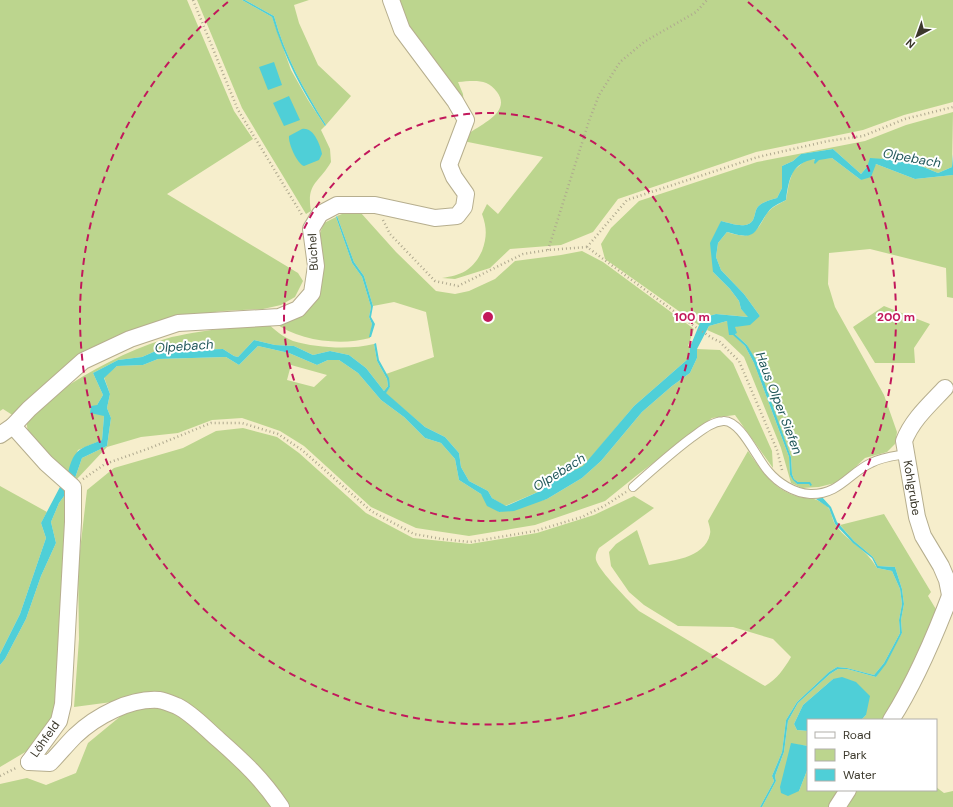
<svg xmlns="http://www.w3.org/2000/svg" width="953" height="807" font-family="'DM Sans',sans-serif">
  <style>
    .green { fill: #bcd58e; fill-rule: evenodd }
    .water { fill: #4fcfd7 }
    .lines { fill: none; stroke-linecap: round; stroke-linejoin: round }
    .lane-casing { stroke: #b6ae8e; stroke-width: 10 }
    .street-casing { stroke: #b6ae8e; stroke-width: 18 }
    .path { stroke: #afa98f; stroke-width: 2.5; stroke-dasharray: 1 3; stroke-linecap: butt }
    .lane { stroke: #fff; stroke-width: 8 }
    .street { stroke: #fff; stroke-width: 16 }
    .ring { fill: none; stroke: #c2185b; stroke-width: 2; stroke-dasharray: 7 5 }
    .labels { text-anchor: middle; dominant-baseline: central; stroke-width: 4; stroke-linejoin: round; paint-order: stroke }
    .street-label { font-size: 12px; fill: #3b382b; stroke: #fff }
    .water-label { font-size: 13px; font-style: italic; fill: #22585b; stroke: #fff }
    .centre { fill: #c2185b; stroke: #fff; stroke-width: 2 }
    .ring-label { font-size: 12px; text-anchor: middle; font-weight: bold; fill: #c2185b; stroke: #fff; stroke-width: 4; stroke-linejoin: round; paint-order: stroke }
  </style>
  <rect width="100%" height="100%" fill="#f6eecc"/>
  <g class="green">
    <path d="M 0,0 L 187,0 L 234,111 L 253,139 L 167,194 L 298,273 L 303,281 L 295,297 L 281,305 L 263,309 L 223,311 L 199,314 L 113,346 L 14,416 L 3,409 L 0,411 Z"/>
    <path d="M 197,0 L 242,0 L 272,17 L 291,70 L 308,100 L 325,126 L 321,130 L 330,149 L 331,162 C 319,183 306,183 311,211 L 306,214 L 242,108 Z"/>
    <path d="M 245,0 L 309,0 L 294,5 L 299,23 L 318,65 L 351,96 L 326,125 C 304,90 285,56 274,16 Z"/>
    <path d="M 397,0 L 953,0 L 953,102 L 904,115 L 863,130 L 756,152 L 618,199 L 593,232 L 561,245 L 510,249 L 490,268 L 455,279 L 442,278 C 462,275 473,270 482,251 C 487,237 487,228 482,214 L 487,204 L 498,214 L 543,157 L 463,141 C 464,139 466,135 468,134 C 481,124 512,112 497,92 C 487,78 473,81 458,82 L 463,94 L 464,105 L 412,38 Z"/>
    <path d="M 953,112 L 952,167 L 938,173 L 916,164 L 884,159 L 867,167 L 861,174 L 833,149 L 801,154 L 793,161 L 782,166 L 782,188 L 777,198 C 770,200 761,202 757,208 C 755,211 755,216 753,220 C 747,230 730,223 721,221 L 713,272 L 730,289 L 739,301 L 741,309 L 749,317 L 716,314 L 702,318 L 700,326 L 605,259 L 601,244 L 611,228 L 639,201 L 757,162 L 865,141 L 906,125 Z"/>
    <path d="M 832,158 L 861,180 L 876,164 L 915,179 L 953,175 L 953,298 L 947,297 L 946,268 L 870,249 L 829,253 L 828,284 L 835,307 L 884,395 L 897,432 L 895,444 L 887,452 L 865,458 L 848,474 L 835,483 L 819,487 L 802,488 L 791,483 L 781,448 L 744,357 L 723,337 L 707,330 L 709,326 L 727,321 L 733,334 L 745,346 L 754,363 L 789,457 L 790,475 L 797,484 L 809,484 L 810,486 L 810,482 L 798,482 L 794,479 L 792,474 L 791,457 L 747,345 L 735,334 L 735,327 L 760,316 L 744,294 L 721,270 L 716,257 L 718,243 L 727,232 C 745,238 753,238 763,220 C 765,217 767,212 770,210 C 774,206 781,203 786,200 L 789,183 L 793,171 L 806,160 Z"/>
    <path d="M 361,213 L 396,252 L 436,291 L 455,294 L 469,291 L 495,279 L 515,261 L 561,255 L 582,251 L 603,262 L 694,329 L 688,346 L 690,347 L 689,358 L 634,406 L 583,467 L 544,485 L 538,492 L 505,506 L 492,498 L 488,491 L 469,481 L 461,467 L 459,453 L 445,437 L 425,427 L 385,393 L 390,387 L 386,374 L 434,357 L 426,312 L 394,302 L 373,306 L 364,276 L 354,262 L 337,216 L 342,214 Z"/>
    <path d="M 336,217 L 352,263 L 362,277 L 371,307 L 369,317 L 372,324 L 370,338 C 340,346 298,341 274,322 L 303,308 L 317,241 L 324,223 Z"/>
    <path d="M 884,306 L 930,324 L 914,348 L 915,363 L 875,363 L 853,327 Z"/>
    <path d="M 267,323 C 275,330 283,337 293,341 C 317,348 350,350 374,344 L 377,361 L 387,379 L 388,386 L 384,391 L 366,368 L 349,355 L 330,351 L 313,355 L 294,346 L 275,345 L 254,340 L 238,357 L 234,356 L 223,349 L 168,351 L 158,350 L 142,357 L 118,360 L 93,373 L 103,395 L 97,405 L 104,416 L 102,440 L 78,450 L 68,473 C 57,464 27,439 27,426 C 27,413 48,399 57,393 C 91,370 126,351 165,339 C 174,336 183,335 192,333 C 217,329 242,326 267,323 Z"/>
    <path d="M 258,346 L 289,353 L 317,365 L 328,360 L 339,360 L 358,373 L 381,400 L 404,417 L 425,438 L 441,443 L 455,459 L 459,480 L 481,494 L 499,512 L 547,499 L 582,478 L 601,461 L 642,412 L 672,386 L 690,373 L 697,358 L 697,349 L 720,350 L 733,363 L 772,451 L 773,468 L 735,415 L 712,418 L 636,476 L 605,501 L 535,525 L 469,536 L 416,528 L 371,507 L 304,446 L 280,431 L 242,418 L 212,420 L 178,433 L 141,437 L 107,447 L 77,479 L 75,478 L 82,458 L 107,446 L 111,418 L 107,408 L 110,394 L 104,377 L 117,366 L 143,365 L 158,359 L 226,357 L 239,365 ZM 291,365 L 327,375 L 314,387 L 287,380 Z"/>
    <path d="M 243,428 L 277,437 L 299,453 L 366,513 L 413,538 L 470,544 L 537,533 L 594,515 L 634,496 L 654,508 L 599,548 C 597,552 595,555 596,560 C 599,571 630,602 639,611 L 765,686 C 777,679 784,669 791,657 L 773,639 L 733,627 L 678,626 L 644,605 L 629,592 L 611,566 L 609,552 L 616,544 L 637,530 L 649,565 C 669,561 705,559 710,534 C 711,530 709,525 708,521 L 748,451 C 762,471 772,488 796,496 C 802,498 809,498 814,499 C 818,500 822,503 825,505 C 832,509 831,517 835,524 C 846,541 866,548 877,568 L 892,571 L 900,589 L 902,604 L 899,620 L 900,633 L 884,663 L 874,675 L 847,668 L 837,667 L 829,672 L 797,702 L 786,720 L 782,752 L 772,776 L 774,781 L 760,807 L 287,807 L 176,700 L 112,702 L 74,707 L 79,639 L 78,568 L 87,490 L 114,468 L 183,448 L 216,431 Z"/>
    <path d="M 0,486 L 47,512 L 41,523 L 46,538 L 20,614 L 0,654 Z"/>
    <path d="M 67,492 L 56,712 L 27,751 L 0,767 L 0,665 L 5,659 L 26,619 L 41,576 L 56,543 L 51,522 L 59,503 Z"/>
    <path d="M 884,514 L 931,592 L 928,596 L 937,611 L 892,706 L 883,720 L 861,720 L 866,715 L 833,679 L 803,705 L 794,724 L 797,730 L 808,731 L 808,746 L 791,744 L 799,791 L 808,768 L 808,790 L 840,790 L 829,807 L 762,807 L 776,781 L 775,776 L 784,752 L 788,721 L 798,703 L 830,674 L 838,669 L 847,669 L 876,677 L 902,633 L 901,620 L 904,604 L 902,589 L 895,567 L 878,566 L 873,557 L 854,541 L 840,525 Z"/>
    <path d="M 157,708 L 170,710 L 190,722 L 217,745 L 275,807 L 0,807 L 0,784 L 27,778 L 46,785 L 76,773 L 88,743 L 122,715 L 139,709 Z"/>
    <path d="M 936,787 L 944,793 L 953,791 L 953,807 L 845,807 L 856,790 L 936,790 Z"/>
  </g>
  <g class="water">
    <path d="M 242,0 L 245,0 L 274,16 C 285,56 304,90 326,125 L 325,126 C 302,91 284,57 272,17 Z"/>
    <path d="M 274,62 L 282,85 L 268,90 L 259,67 Z"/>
    <path d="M 289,96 L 300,120 L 284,126 L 273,103 Z"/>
    <path d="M 302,129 C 314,127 320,145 322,154 L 319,160 L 304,166 C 297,164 288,143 289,136 Z"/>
    <path d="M 833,149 L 861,174 L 867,167 L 870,158 L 884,159 L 916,164 L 938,173 L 952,167 L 953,154 L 953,175 L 915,179 L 876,164 L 871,177 L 861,180 L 832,158 L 819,160 L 815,164 L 814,163 L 815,159 C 791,163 789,179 786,200 C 780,203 771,207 768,212 C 753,233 757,241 727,232 L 718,243 L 716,257 L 721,270 L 744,294 L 760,316 L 750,325 L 735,327 L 737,333 L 735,334 L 747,345 L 757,362 L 791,457 L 792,474 L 794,479 L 798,482 L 810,482 L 812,485 L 810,486 L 809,484 L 797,484 L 793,480 L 790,475 L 789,457 L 754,363 L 745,346 L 733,335 L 729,335 L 727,321 L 709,326 L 697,349 L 697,358 L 690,373 L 672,386 L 642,412 L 601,461 L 582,478 L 547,499 L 514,511 L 499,512 L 487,506 L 481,494 L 459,480 L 455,459 L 441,443 L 425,438 L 404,417 L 381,400 L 358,373 L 339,360 L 328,360 L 317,365 L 289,353 L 258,346 L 239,365 L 226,357 L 158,359 L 143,365 L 117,366 L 104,378 L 110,394 L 107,408 L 111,418 L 107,446 L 82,458 L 75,478 L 68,473 C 74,448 80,449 102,440 L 104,416 L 90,413 L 91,406 L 97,405 L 103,395 L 93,373 L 118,360 L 142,357 L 158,350 L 168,351 L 223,349 L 234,356 L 238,357 L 254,340 L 275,345 L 294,346 L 313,355 L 330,351 L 349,355 L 366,368 L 384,391 L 388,386 L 387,379 L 377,361 L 374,344 L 376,343 L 379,360 L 389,378 L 390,387 L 386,393 L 425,427 L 445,437 L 459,453 L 461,467 L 469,481 L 488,491 L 492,498 L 506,506 L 538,492 L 544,485 L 583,466 L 634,406 L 689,358 L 690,347 L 702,318 L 716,314 L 748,317 L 741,309 L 739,301 L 730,289 L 713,272 L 710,243 L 721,221 C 730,223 747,230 753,220 C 755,216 755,211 757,208 C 761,202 770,200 777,198 L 782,188 L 782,166 L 793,161 L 801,154 Z"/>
    <path d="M 337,216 L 354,262 L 364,276 L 373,306 L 371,317 L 375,324 L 371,337 L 369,337 L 372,324 L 369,317 L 371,307 L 362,277 L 352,263 L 336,217 Z"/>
    <path d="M 61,485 L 67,492 L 59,503 L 51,522 L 56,543 L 41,576 L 26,619 L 5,659 L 0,665 L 0,654 L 20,614 L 46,538 L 41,523 Z"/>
    <path d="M 822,497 L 831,507 L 837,522 L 854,541 L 873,557 L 878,566 L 895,567 L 902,589 L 904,604 L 901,620 L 902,633 L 886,664 L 876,677 L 847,669 L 838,669 L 830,674 L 798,703 L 788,721 L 784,752 L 775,776 L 776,781 L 762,807 L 760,807 L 774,781 L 772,776 L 782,752 L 786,720 L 797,702 L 829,672 L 837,667 L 847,668 L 874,675 L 884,663 L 900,633 L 899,620 L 902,604 L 900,589 L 892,571 L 877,568 L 872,558 L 853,543 L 835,524 L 829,508 L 816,499 Z"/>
    <path d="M 842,677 L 856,682 L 870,696 L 866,715 L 861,720 L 808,720 L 808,731 L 797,730 L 794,724 L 803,705 L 833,679 Z"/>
    <path d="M 791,743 L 808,746 L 808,768 L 799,791 L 788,796 L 781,793 L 780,787 Z"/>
  </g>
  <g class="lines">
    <defs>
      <path id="lane" d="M 633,487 C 652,470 671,453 691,438 C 701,431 711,422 723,421 C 740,419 757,459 768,471 C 778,483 794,493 810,494 C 839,495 849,473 871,463 C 882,457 894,456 906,454"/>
      <g id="street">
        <path id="s1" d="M 945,388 C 929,405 912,420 904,441 L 917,517 L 923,536 L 941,566 L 947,580 L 950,595"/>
        <path d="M 13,426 L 46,463 L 73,487 L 73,522 L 63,704 L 59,721 L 29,762"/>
        <path d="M 0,435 L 13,426 L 29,409 L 83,361 L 130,339 L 178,323 L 279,317 L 298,309 L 312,293 L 316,266 L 311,229 L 320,214 L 337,205 L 375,205 L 435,218 L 457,216 L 464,207 L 466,194 L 454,177 L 449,165 L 466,120 L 455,101 L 402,30 L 391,0"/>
        <path d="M 891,720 C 916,681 937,631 953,588"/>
        <path d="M 29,762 L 50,763 C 58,755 66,745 75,736 C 96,716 130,698 159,700 C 165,701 172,704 177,706 C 193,714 206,729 219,740 C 244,762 262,779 281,807"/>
        <path d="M 837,807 L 848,790"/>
      </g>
    </defs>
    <use href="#lane" class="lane-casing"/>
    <use href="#street" class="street-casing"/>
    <g class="path">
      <path d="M 193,0 L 238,110 L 302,215"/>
      <path d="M 383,220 L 390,234 L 435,281 L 458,286 L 523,254 L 548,250 L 587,247 L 694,326 L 712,338 L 720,342 L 739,361 L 777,450 L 782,470"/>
      <path d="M 587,247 L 627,200 L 758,157 L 828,141 L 863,136 L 905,119 L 953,107"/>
      <path d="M 548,250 L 589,121 L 599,95 L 620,62 L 644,42 L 696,12 L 707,0"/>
      <path d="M 83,479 L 105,464 L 150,448 L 211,423 L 242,423 L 278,434 L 302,450 L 371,511 L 414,534 L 442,539 L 470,542 L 535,531 L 582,517 L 606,505 L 626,492"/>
      <path d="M 0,776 L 16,768"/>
    </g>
    <use href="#lane" class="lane"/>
    <use href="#street" class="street"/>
  </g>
  <g class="ring">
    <circle cx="488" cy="317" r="204"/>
    <path d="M748 2A408 408 0 1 1 228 2"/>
  </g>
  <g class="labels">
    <g class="street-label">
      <text transform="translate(313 252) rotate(-93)">Büchel</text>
      <text stroke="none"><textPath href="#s1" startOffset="115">Kohlgrube</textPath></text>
      <text transform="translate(45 739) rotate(-55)">Löhfeld</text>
    </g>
    <g class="water-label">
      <text transform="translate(912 158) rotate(10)">Olpebach</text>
      <text transform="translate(184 346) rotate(-4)">Olpebach</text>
      <text transform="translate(779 403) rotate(69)">Haus Olper Siefen</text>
      <text transform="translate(559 472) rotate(-32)">Olpebach</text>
    </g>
  </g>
  <circle cx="488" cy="317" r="6" class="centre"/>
  <g class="ring-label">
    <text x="692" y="321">100 m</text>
    <text x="896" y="321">200 m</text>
  </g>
  <rect x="807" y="719" width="130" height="72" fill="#ffffff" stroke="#b1afaa"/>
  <rect x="815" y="732" width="20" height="6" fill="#ffffff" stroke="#b1afaa"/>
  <text x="843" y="739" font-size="12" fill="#3b382b">Road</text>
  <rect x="815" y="749" width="20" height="12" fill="#bcd58e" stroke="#b1afaa"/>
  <text x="843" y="759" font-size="12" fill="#3b382b">Park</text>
  <rect x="815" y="769" width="20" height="12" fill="#4fcfd7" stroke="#b1afaa"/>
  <text x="843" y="779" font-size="12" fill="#3b382b">Water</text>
  <g transform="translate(917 36) rotate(221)" stroke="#ffffff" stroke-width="3" paint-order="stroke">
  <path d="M0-3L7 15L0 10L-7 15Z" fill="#3b382b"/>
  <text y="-6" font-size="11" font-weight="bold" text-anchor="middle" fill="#3b382b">N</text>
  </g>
</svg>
